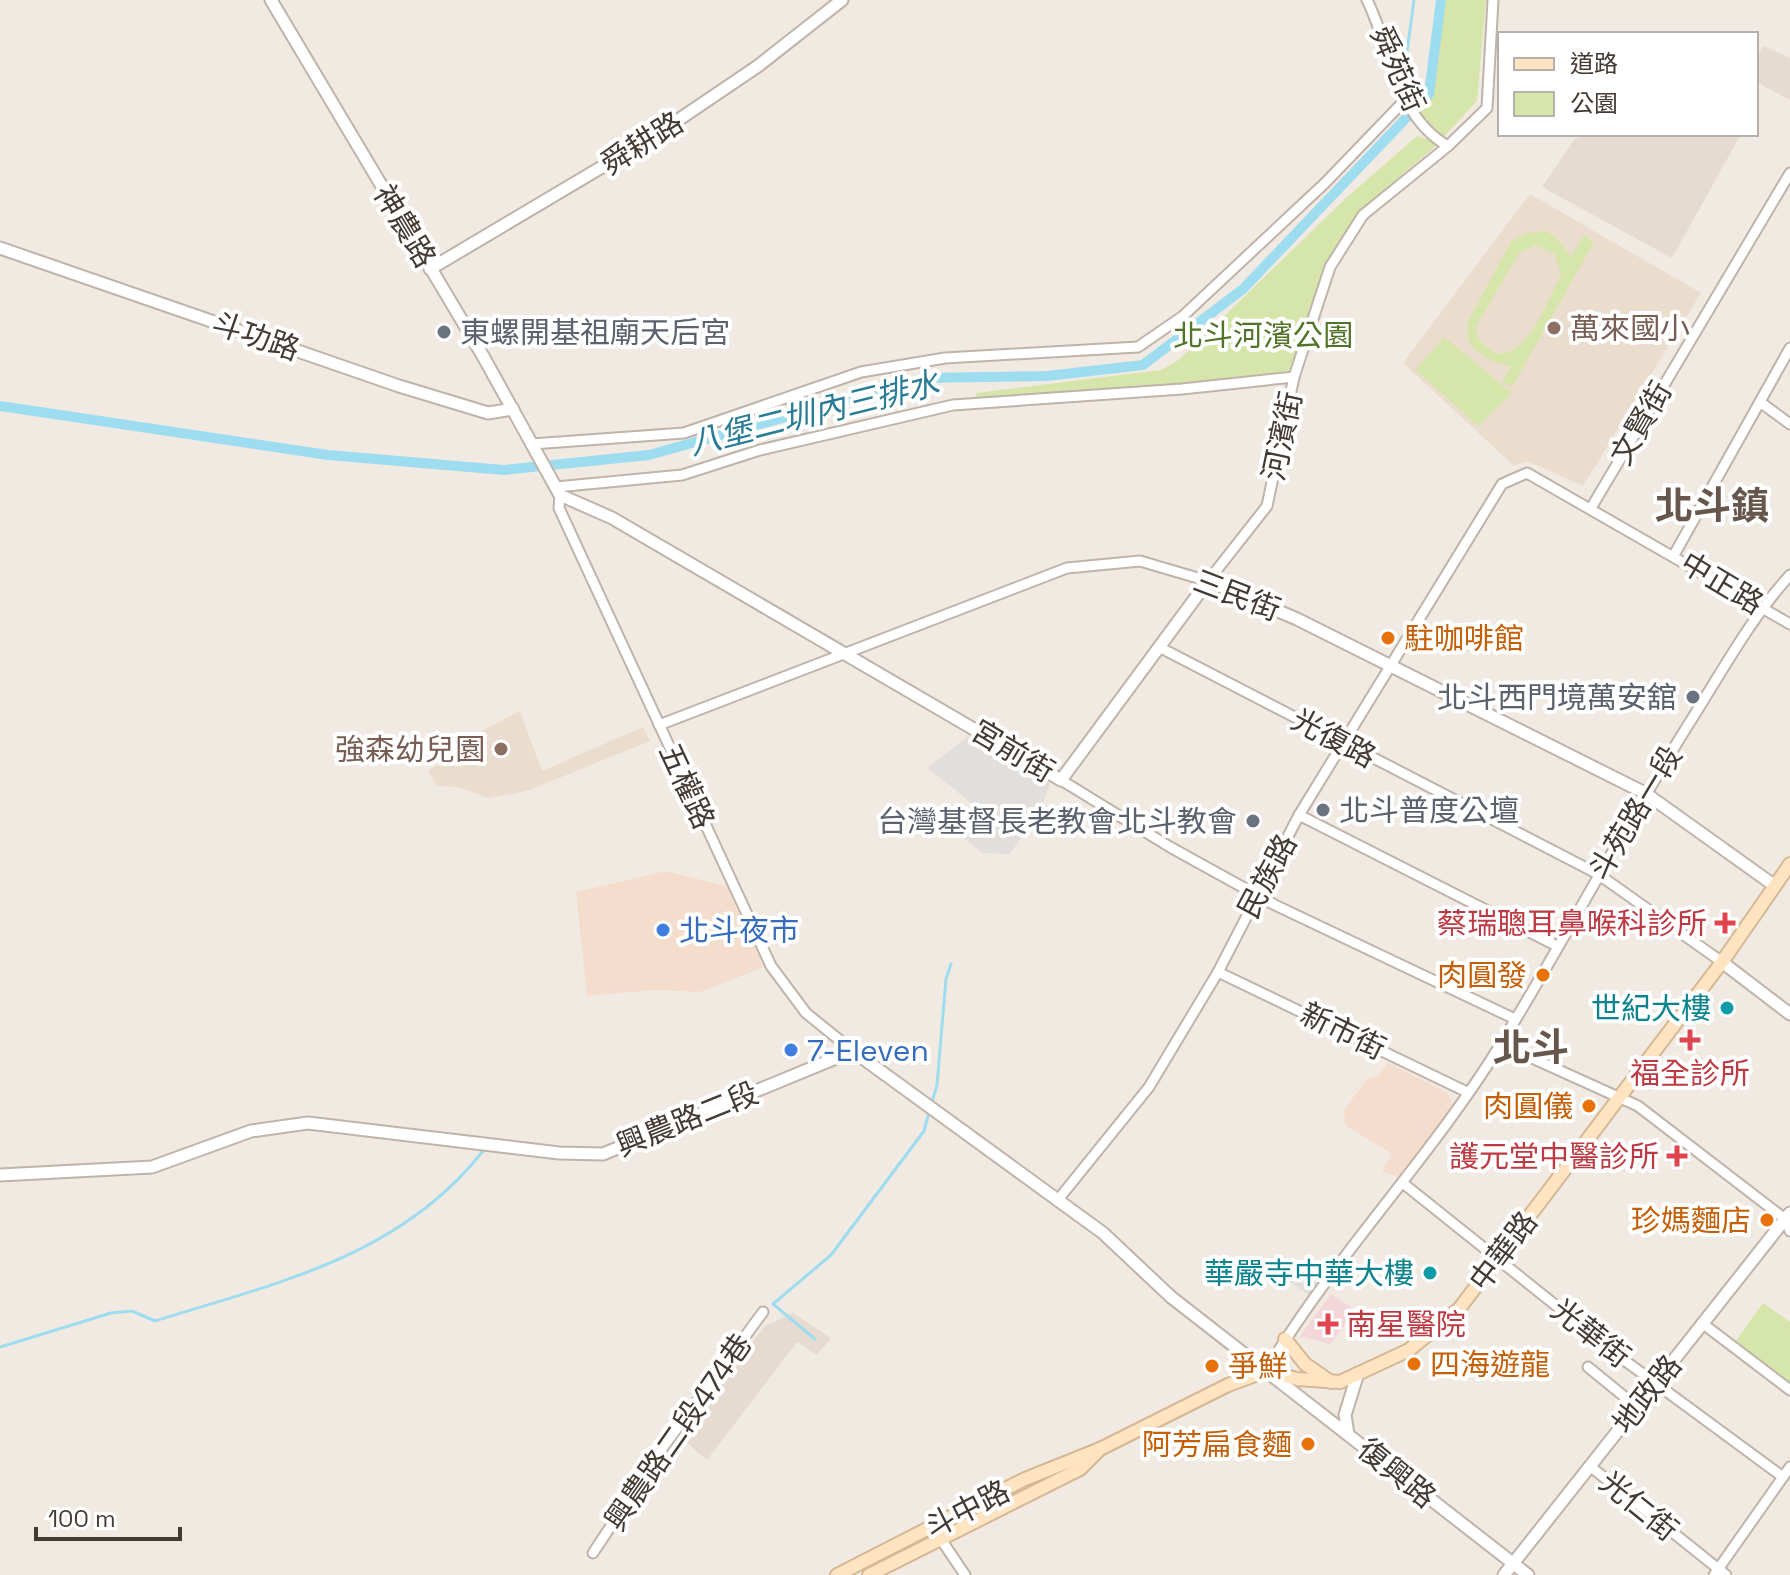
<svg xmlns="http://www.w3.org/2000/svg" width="1790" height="1575" font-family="'Space Grotesk','Noto Sans TC',sans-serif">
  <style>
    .residential { fill: #e5dbd1 }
    .commercial { fill: #f4ddcd }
    .education { fill: #ebddcd }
    .medical { fill: #f3d6d7 }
    .green { fill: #d6e6ab; fill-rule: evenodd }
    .parking { fill: #e2dedc }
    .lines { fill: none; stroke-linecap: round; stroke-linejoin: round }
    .stream { stroke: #9eddef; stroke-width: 3 }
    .canal { stroke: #9eddef; stroke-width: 10 }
    .minor-casing { stroke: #c0b3a9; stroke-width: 13 }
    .tertiary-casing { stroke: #c0b3a9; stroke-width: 15 }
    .secondary-casing { stroke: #d5b895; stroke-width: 16 }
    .minor { stroke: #fff; stroke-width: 9 }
    .tertiary { stroke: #fff; stroke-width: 11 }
    .secondary { stroke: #fee4c0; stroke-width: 12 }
    .education-dot { fill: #8d6e63; stroke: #fff; stroke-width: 3 }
    .worship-dot { fill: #6b7280; stroke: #fff; stroke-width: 3 }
    .food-dot { fill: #e8710a; stroke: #fff; stroke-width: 3 }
    .health-dot { fill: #e0444e; stroke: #fff; stroke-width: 3 }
    .shop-dot { fill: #3f7fe0; stroke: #fff; stroke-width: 3 }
    .culture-dot { fill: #0f9aa8; stroke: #fff; stroke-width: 3 }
    .labels { text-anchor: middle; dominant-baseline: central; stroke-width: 8; stroke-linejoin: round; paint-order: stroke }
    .street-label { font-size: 30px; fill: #433a33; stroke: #fff }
    .education-label { font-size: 30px; fill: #785e54; stroke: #fff; text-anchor: start }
    .worship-label { font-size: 30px; fill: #5b616d; stroke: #fff; text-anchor: start }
    .park-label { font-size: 30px; fill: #527428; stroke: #fff }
    .food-label { font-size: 30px; fill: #c56008; stroke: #fff; text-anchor: end }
    .health-label { font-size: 30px; fill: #be3a42; stroke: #fff; text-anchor: end }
    .shop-label { font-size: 30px; fill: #366cbe; stroke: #fff; text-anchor: start }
    .culture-label { font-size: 30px; fill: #0d838f; stroke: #fff; text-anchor: end }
    .water-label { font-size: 32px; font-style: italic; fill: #2a7c96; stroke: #fff }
    .district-label { font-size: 38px; font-weight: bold; fill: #66564b; stroke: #fff }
  </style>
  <rect width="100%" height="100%" fill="#f1eae3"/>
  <g class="residential">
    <path d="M 1764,46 L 1790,58 L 1790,100 L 1756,82 L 1756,59 Z"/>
    <path d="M 1586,134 L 1741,134 L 1672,258 L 1542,187 L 1574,140 Z"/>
    <path d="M 793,1313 L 831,1338 L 817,1355 L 797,1342 L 707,1460 L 680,1437 L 765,1326 Z"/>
  </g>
  <g class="commercial">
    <path d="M 666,871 L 726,886 L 764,967 L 700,992 L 655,990 L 587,996 L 576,892 Z"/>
    <path d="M 1388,1063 L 1448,1093 L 1452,1105 L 1408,1171 L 1398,1177 L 1382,1171 L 1392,1154 L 1345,1125 L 1344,1110 L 1367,1079 L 1378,1076 Z"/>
  </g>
  <g class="education">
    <path d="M 1530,194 L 1701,293 L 1583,486 L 1527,461 L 1514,466 L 1403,363 Z"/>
    <path d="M 520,711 L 542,771 L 643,727 L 650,741 L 527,791 L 488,798 L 458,787 L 437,786 L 428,771 L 436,766 L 459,765 L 473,759 L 464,740 Z"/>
  </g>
  <path class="medical" d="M 1331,1294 L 1356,1311 L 1330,1344 L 1300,1336 Z"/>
  <g class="green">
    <path d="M 1442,0 L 1486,0 L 1477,101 L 1441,140 L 1413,111 L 1429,94 Z"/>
    <path d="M 1417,136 L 1439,143 L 1362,209 L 1327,268 L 1293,370 L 1141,392 L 977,400 L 976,393 L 1161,370 L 1180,359 L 1346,198 Z"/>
    <path d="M 1546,231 L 1557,238 L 1571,257 L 1584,235 L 1594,242 L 1512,387 L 1502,382 L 1511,367 L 1489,360 L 1476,350 L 1469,342 L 1467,323 L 1512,240 L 1528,233 ZM 1535,245 L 1555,254 L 1561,275 C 1547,300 1529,359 1494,353 L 1479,340 L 1476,327 L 1519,253 Z"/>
    <path d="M 1444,337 L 1512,393 L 1478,426 L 1416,370 Z"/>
    <path d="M 1763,1303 L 1790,1322 L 1790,1386 L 1733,1345 Z"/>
  </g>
  <g class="parking">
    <path d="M 971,734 L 1051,782 L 1040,810 L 1010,854 L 982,853 L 957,832 L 975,806 L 927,768 Z"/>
    <path d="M 1282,1255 L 1320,1283 L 1310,1296 L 1272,1269 Z"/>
  </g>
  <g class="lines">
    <g class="stream">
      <path d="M 1404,74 L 1414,0"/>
      <path d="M 931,1105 L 937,1085 L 946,979 L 951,964"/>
      <path d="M 815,1339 L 773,1304 L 831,1255 L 924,1131 L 929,1112"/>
      <path d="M 0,1347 L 111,1313 L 132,1311 L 155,1321 C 276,1283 400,1257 483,1151"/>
    </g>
    <path class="canal" d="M 0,406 L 328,455 L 504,470 L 649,455 L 925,378 L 1047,376 L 1143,365 L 1243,289 L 1429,94 L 1441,0"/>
    <defs>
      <g id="minor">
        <path d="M 1367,0 C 1391,48 1396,117 1448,146"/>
        <path d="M 1760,402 L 1790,424"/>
        <path d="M 532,444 L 684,433 L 861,372 L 945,358 L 1138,347 L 1183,316 L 1325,183 L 1405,100"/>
        <path d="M 556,487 L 682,475 L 760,450 L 953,405 L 1182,389 L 1294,377"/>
        <path d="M 560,495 L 559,508 L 771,966 L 806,1013 L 853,1051"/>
        <path d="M 1591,508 L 1790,173"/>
        <path d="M 1674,555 L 1790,348"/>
        <path d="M 1159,647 L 1598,874 L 1722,962"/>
        <path d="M 659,725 L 1067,568 L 1140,561 L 1208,581 L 1267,506 L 1294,377 L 1330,267 L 1363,215 L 1448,146 L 1487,108 L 1493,0"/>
        <path d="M 1061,780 L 1170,847 L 1275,905 L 1515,1019"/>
        <path d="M 1299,815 L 1557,946"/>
        <path d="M 1218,972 L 1467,1092"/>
        <path d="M 1501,1044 L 1638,1106 L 1785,1219 L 1790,1231"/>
        <path d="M 1404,1184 L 1624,1360 L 1783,1477"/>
        <path d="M 1057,1201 L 1149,1087 L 1218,972 L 1299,815 L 1502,484 L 1527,473 L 1790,624"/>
        <path d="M 1702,1323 L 1790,1390"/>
        <path d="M 1588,1367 L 1637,1407"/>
        <path d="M 1266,1371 C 1335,1255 1432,1157 1502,1042 C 1568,934 1627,821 1695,714 C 1725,666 1752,617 1790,575"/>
        <path d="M 1591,1467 L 1726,1575"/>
        <path d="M 932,1526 L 965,1575"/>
        <path d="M 593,1553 L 664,1446 L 763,1312"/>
        <path d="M 1714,1575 L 1790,1467"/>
      </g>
      <g id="tertiary">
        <path d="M 271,0 L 483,356 L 560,495 L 612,518 L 1061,780 L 1208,581 L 1297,619 L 1645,793 L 1775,886"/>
        <path d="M 0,248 L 399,386 L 488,413 L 513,409"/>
        <path d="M 430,269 L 659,133 L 758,66 L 842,0"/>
        <path d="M 1722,962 L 1790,1014"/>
        <path d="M 0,1175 L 152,1167 L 251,1131 L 308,1123 L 559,1153 L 603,1154 L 853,1051 L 1103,1233 L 1171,1297 L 1528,1575"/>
        <path d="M 1348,1434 L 1345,1415 L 1358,1373"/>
        <path d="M 1504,1575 L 1790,1213"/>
      </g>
      <g id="secondary">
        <path d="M 1285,1339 L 1305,1364 L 1331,1382"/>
        <path d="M 837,1575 L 1025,1479 L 1100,1449 L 1228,1385 L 1266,1371 L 1297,1379 L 1340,1382 L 1409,1350 L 1459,1309 L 1722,962 L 1790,864"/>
        <path d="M 869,1575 L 1080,1469 L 1100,1449"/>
      </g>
    </defs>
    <use href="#minor" class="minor-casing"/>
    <use href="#tertiary" class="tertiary-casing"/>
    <use href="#secondary" class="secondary-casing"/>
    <use href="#minor" class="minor"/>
    <use href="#tertiary" class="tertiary"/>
    <use href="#secondary" class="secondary"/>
  </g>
  <g class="education-dot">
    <circle cx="1554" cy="328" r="8"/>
    <circle cx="501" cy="749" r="8"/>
  </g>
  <g class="worship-dot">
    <circle cx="444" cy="332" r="8"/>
    <circle cx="1693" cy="697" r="8"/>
    <circle cx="1323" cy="810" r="8"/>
    <circle cx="1253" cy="821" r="8"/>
  </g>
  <g class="food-dot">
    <circle cx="1388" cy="638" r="8"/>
    <circle cx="1543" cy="975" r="8"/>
    <circle cx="1589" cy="1106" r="8"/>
    <circle cx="1767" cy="1220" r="8"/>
    <circle cx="1414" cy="1364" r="8"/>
    <circle cx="1212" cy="1366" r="8"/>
    <circle cx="1308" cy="1444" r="8"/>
  </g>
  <g class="health-dot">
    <path d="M1721 911h8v8h8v8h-8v8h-8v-8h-8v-8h8z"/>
    <path d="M1686 1028h8v8h8v8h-8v8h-8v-8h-8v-8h8z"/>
    <path d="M1673 1144h8v8h8v8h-8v8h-8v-8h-8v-8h8z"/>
    <path d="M1324 1312h8v8h8v8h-8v8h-8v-8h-8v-8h8z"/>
  </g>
  <g class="shop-dot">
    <circle cx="663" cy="930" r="8"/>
    <circle cx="791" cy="1050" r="8"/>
  </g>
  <g class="culture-dot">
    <circle cx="1727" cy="1008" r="8"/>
    <circle cx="1430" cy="1273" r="8"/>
  </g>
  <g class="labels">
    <g class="street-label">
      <text transform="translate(1398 69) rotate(66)">舜苑街</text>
      <text transform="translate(642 143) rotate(-32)">舜耕路</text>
      <text transform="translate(405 226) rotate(59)">神農路</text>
      <text transform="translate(256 336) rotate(19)">斗功路</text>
      <text transform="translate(1641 423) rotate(-60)">文賢街</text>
      <text transform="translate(1282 436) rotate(-78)">河濱街</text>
      <text transform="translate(1722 583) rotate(31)">中正路</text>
      <text transform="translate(1237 595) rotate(21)">三民街</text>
      <text transform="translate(1334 738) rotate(28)">光復路</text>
      <text transform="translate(1013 751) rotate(31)">宮前街</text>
      <text transform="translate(687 786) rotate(65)">五權路</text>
      <text transform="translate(1635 813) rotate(-59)">斗苑路一段</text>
      <text transform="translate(1267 876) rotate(-62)">民族路</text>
      <text transform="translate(1343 1031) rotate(26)">新市街</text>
      <text transform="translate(687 1119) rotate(-22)">興農路二段</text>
      <text transform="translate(1503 1251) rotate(-53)">中華路</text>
      <text transform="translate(1591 1333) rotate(38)">光華街</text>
      <text transform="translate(1647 1394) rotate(-52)">地政路</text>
      <text transform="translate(678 1432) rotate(-55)">興農路二段474巷</text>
      <text transform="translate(1397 1473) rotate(39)">復興路</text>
      <text transform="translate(1639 1506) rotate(39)">光仁街</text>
      <text transform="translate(967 1509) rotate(-27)">斗中路</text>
    </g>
    <g class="education-label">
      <text x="1570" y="328">萬來國小</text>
      <text x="485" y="749" text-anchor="end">強森幼兒園</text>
    </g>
    <g class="worship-label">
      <text x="460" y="332">東螺開基祖廟天后宮</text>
      <text x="1677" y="697" text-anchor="end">北斗西門境萬安舘</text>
      <text x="1339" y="810">北斗普度公壇</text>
      <text x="1237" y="821" text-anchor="end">台灣基督長老教會北斗教會</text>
    </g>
    <g class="park-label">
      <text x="1263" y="335">北斗河濱公園</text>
    </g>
    <g class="food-label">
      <text x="1404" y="638" text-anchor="start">駐咖啡館</text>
      <text x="1527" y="975">肉圓發</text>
      <text x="1573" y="1106">肉圓儀</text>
      <text x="1751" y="1220">珍媽麵店</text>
      <text x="1430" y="1364" text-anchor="start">四海遊龍</text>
      <text x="1228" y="1366" text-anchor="start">爭鮮</text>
      <text x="1292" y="1444">阿芳扁食麵</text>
    </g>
    <g class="health-label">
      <text x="1707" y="923">蔡瑞聰耳鼻喉科診所</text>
      <text x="1690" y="1073" text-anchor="middle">福全診所</text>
      <text x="1659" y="1156">護元堂中醫診所</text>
      <text x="1346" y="1324" text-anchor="start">南星醫院</text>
    </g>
    <g class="shop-label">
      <text x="679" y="930">北斗夜市</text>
      <text x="807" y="1050">7-Eleven</text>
    </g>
    <g class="culture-label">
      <text x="1711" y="1008">世紀大樓</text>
      <text x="1414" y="1273">華嚴寺中華大樓</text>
    </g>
    <g class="water-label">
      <text transform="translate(814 413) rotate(-14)">八堡二圳內三排水</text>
    </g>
    <g class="district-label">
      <text x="1712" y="506">北斗鎮</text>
      <text x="1531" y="1048">北斗</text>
    </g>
  </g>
  <rect x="1498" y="32" width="260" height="104" fill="#ffffff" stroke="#b4b0ad" stroke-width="2"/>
  <rect x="1514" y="58" width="40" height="12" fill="#fee4c0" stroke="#b4b0ad" stroke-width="2"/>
  <text x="1570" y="72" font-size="24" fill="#433a33">道路</text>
  <rect x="1514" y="92" width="40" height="24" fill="#d6e6ab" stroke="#b4b0ad" stroke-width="2"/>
  <text x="1570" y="112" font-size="24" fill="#433a33">公園</text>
  <path d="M36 1527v12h144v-12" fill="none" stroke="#433a33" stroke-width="4"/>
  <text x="48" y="1527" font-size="24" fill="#433a33" stroke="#ffffff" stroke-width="6" paint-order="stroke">100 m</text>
</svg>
